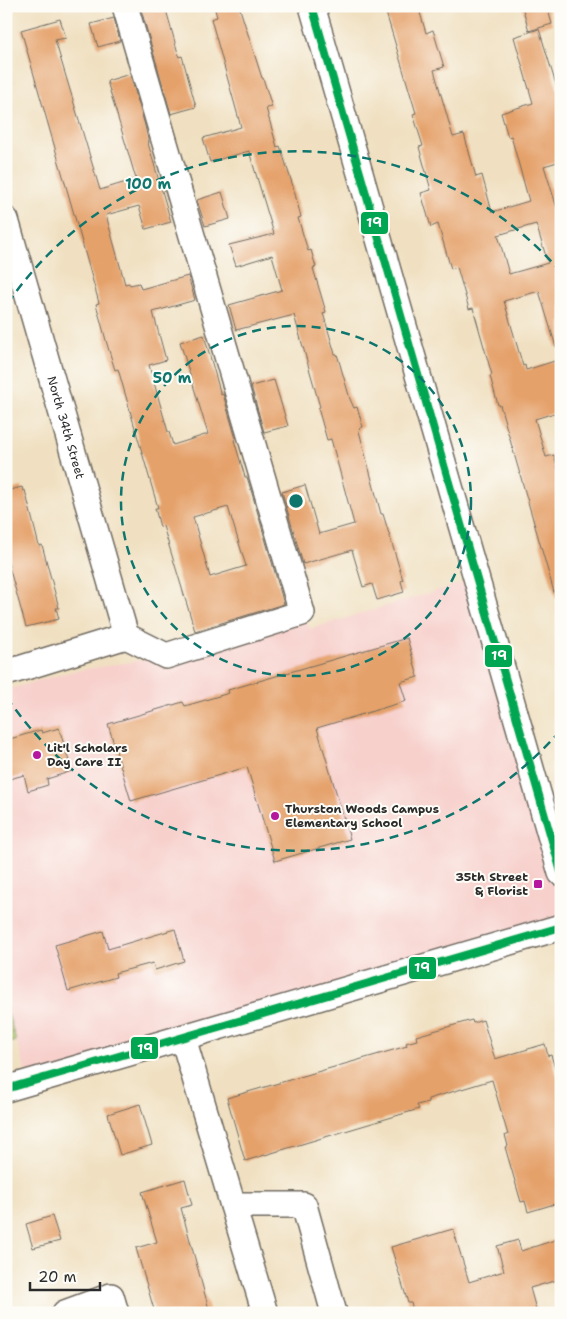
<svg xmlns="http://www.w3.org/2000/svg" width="567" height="1319" font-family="'Shantell Sans',sans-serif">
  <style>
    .built { fill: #f7d0cc }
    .grass { fill: url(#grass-dots); stroke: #6a7648 }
    .building { fill: #e5a16b; fill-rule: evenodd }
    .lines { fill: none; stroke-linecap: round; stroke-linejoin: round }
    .minor-casing { stroke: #706a60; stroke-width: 28 }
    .minor { stroke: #fff; stroke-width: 25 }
    .bus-1-casing { stroke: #fdfcf7; stroke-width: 11 }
    .bus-1 { stroke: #00a651; stroke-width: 8 }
    .ring { fill: none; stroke: #0f766e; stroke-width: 2.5; stroke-dasharray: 9 6 }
    .poi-dot { fill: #b5179e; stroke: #fdfcf7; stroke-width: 2 }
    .labels { text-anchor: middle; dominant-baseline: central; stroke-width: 4; stroke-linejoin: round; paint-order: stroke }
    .street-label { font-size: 12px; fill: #2b2b2b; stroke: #fdfcf7 }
    .poi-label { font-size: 12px; font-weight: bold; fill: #2b2b2b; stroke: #fdfcf7; text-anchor: start }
    .centre { fill: #0f766e; stroke: #fdfcf7; stroke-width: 2.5 }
    .ring-label { font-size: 15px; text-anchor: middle; font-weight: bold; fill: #0f766e; stroke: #fdfcf7; stroke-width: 4; stroke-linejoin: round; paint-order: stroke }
    .line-badge { stroke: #fdfcf7; stroke-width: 2 }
    .badge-label { font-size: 14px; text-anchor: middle; font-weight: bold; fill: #fff }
  </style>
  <defs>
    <pattern id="grass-dots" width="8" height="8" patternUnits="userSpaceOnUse" patternTransform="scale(1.25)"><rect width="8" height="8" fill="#a8c166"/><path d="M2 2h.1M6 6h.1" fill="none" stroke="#899d54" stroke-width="1.8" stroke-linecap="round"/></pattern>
  </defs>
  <rect width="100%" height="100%" fill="#fdfcf7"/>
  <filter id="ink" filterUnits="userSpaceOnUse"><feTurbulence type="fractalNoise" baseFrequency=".02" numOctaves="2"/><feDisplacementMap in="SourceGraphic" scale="10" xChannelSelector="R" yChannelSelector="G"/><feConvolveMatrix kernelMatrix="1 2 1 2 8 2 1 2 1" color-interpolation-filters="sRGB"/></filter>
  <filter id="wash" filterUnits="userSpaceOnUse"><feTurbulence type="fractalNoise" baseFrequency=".0096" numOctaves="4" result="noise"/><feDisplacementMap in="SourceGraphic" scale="20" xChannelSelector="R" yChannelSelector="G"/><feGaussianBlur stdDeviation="1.12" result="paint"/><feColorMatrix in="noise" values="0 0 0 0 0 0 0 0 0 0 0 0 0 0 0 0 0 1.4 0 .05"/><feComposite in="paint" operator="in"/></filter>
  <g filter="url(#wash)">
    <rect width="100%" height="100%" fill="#f0e0c1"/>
    <path class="built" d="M 476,579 L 561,873 L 561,927 L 29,1083 L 6,1006 L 6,690 L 69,672 L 166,656 L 302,613 L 310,629 Z"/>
    <path class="grass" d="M 6,1006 L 16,1041 L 6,1044 Z"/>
    <g id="blocks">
      <g class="building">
        <path d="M 140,6 L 165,6 L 179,57 L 182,56 L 196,107 L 171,114 Z"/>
        <path d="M 214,6 L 239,6 L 262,78 L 263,78 L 272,107 L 266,108 L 277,147 L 280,146 L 292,183 L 301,217 L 298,218 L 308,251 L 311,250 L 316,267 L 313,268 L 326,312 L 323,313 L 335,354 L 337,354 L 350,399 L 354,408 L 357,407 L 363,427 L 360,428 L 359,431 L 381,514 L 383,514 L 403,580 L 401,581 L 404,592 L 377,600 L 372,584 L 363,587 L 352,550 L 303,564 L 282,492 L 305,485 L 319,534 L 354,524 L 331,439 L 327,440 L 318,408 L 320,407 L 294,315 L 236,330 L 229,305 L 282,290 L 272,255 L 236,266 L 229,245 L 274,234 L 249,151 L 210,162 L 203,138 L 241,127 L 211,19 L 217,17 Z"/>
        <path d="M 384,6 L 418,6 L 426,33 L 433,30 L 444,67 L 434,70 L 453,137 L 464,134 L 476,177 L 482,175 L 492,212 L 529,201 L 511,136 L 508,137 L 501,113 L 533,103 L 514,37 L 539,29 L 561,101 L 561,161 L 544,166 L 561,221 L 561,346 L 556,347 L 539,291 L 504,301 L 523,366 L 525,365 L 526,370 L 561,359 L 561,411 L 535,419 L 546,457 L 554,455 L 561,480 L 561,598 L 556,599 L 500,405 L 498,405 L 490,376 L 492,375 L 473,308 L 469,309 L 457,267 L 451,269 L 438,224 L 431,227 L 421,193 L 431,190 L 419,147 L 423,146 L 413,114 L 416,113 ZM 536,224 L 548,263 L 509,274 L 498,235 Z"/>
        <path d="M 522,6 L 547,6 L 552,24 L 529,31 Z"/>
        <path d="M 114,18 L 120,41 L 98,47 L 91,24 Z"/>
        <path d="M 60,19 L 66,38 L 55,40 L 100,190 L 136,179 L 107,81 L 130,74 L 144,122 L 149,143 L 148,143 L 171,222 L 146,229 L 139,206 L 106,215 L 125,284 L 129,283 L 130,285 L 139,283 L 141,289 L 188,276 L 195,300 L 153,312 L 166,360 L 149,365 L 168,432 L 169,432 L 173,445 L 208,434 L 180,342 L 204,335 L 221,395 L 223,394 L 236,439 L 234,440 L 245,477 L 247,477 L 254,500 L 284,604 L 195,631 L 163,526 L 160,527 L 155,508 L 158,508 L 118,369 L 115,370 L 107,344 L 96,304 L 99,303 L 96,292 L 80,235 L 21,30 ZM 228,507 L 246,566 L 210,577 L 193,517 Z"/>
        <path d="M 222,192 L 230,219 L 205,226 L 197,200 Z"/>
        <path d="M 274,380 L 288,426 L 264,432 L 251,386 Z"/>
        <path d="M 22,487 L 23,491 L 25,490 L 39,546 L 42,545 L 59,608 L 56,608 L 59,619 L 26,627 L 6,556 L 6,491 Z"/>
        <path d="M 407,638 L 418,677 L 400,682 L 406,701 L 317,728 L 350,839 L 275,861 L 247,767 L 131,801 L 108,724 L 183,702 L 185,706 L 229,693 L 228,690 Z"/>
        <path d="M 59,728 L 72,771 L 47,779 L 48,785 L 28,791 L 24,775 L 6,780 L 6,740 L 41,730 L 42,733 Z"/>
        <path d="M 175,929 L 184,961 L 155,970 L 153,963 L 115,973 L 116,977 L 68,991 L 55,945 L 103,931 L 108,949 Z"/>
        <path d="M 472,1020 L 473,1023 L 483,1020 L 495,1059 L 545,1044 L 548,1056 L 551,1055 L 561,1088 L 561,1202 L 528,1212 L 525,1201 L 521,1202 L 505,1147 L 508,1146 L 505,1135 L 508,1135 L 492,1080 L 428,1099 L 428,1102 L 417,1105 L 419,1109 L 245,1161 L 227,1098 L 407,1046 L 406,1043 L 417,1040 L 416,1036 Z"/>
        <path d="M 140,1104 L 152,1145 L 120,1155 L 108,1114 Z"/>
        <path d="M 185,1179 L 192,1205 L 181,1208 L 210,1313 L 155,1313 L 136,1248 L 157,1242 L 142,1192 Z"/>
        <path d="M 52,1216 L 60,1241 L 33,1248 L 26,1224 Z"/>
        <path d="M 453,1229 L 469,1282 L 504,1271 L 497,1246 L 518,1240 L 521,1251 L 561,1238 L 561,1279 L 530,1288 L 537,1313 L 414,1313 L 411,1303 L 408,1303 L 391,1247 Z"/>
      </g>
    </g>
  </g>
  <g filter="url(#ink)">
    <use href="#blocks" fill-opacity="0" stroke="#706a60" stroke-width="1"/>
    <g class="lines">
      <defs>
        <g id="minor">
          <path d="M 125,6 L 302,613 L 166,656 L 126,636"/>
          <path d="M 312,6 L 561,873"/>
          <path id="s1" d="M 6,220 L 126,636"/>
          <path d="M 6,673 L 126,636"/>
          <path d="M 183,1038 L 265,1313"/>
          <path d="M 6,1089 L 561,927"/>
          <path d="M 233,1205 L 304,1205 L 334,1313"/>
          <path d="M 65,1313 L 111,1296 L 116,1313"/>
        </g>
      </defs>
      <use href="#minor" class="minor-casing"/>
      <use href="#minor" class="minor"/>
      <defs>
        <g id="bus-1">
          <path d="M 312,6 L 561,872"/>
          <path d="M 6,1089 L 561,927"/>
        </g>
      </defs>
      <use href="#bus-1" class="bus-1-casing"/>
      <use href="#bus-1" class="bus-1"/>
    </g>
  </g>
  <g class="ring">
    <circle cx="296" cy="501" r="175"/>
    <path d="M560 731A350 350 0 0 1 8 699M8 303A350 350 0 0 1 560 271"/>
  </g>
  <g class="poi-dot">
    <circle cx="37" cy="755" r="5"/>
    <circle cx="275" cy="816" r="5"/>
    <rect x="533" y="879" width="10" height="10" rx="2.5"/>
  </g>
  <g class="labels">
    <g class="street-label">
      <text stroke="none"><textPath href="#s1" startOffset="216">North 34th Street</textPath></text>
    </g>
    <g class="poi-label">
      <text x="47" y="748">Lit'l Scholars<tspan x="47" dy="14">Day Care II</tspan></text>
      <text x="285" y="809">Thurston Woods Campus<tspan x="285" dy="14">Elementary School</tspan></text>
      <text x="528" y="877" text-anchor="end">35th Street<tspan x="528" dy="14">&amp; Florist</tspan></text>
    </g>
  </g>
  <circle cx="296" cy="501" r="8" class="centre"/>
  <g class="ring-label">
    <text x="148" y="189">100 m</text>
    <text x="172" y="383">50 m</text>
  </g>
  <g class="line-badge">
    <rect x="360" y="211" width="29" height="24" rx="5" fill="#00a651"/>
    <rect x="484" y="644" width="29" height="24" rx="5" fill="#00a651"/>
    <rect x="408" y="956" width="29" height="24" rx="5" fill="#00a651"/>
    <rect x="130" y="1036" width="29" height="24" rx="5" fill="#00a651"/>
  </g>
  <g class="badge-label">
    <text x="374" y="227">19</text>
    <text x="499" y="660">19</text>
    <text x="422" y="972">19</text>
    <text x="145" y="1053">19</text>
  </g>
  <rect width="567" height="1319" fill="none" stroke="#fdfcf7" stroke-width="25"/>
  <path d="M30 1282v8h70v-8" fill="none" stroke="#2b2b2b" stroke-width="2.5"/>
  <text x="38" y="1282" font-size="15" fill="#2b2b2b" stroke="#fdfcf7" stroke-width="4" paint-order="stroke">20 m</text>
</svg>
